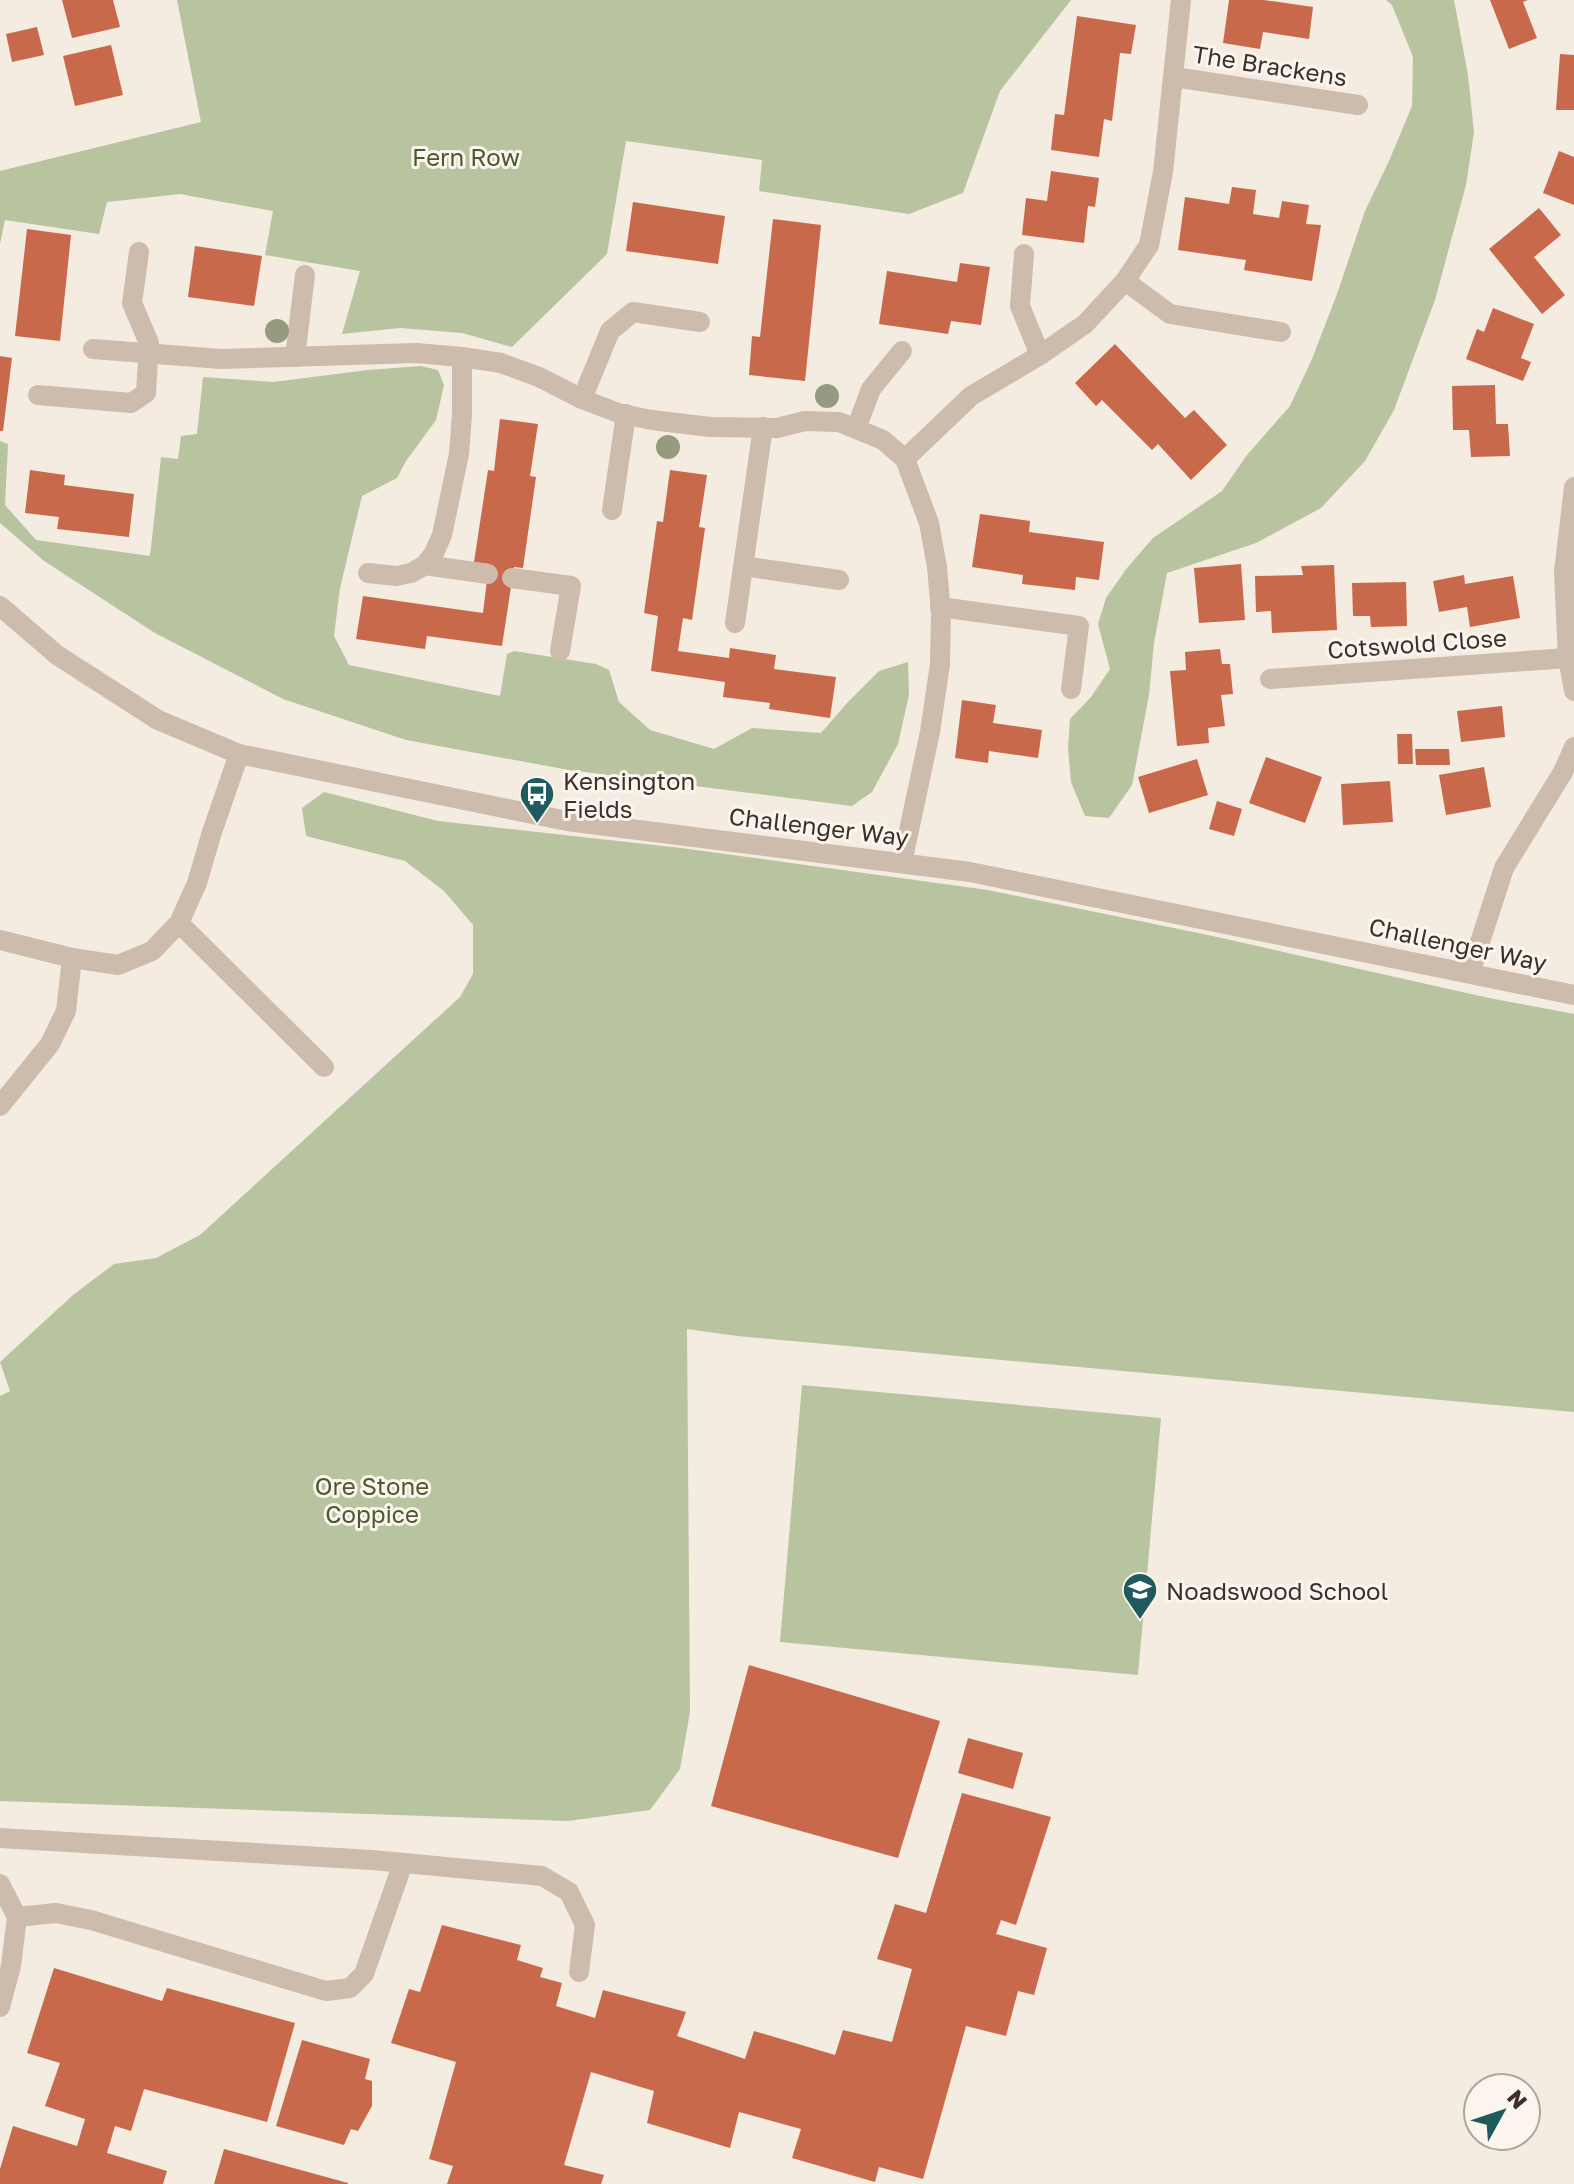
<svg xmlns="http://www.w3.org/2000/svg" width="1574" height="2184" font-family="'Golos Text',sans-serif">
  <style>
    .green { fill: #b8c4a0 }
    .building { fill: #c8694b }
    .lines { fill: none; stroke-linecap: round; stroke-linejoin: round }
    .service { stroke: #cdbbac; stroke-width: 20 }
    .minor { stroke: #cdbbac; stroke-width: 20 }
    .tertiary { stroke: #cdbbac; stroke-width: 20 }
    .tree { fill: #969b7f }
    .labels { text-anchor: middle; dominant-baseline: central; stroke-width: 6; stroke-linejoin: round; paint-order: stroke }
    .street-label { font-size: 24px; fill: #3b302b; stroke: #fbf5ee }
    .park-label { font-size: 24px; fill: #4a5a2e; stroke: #fbf5ee }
    .poi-label { font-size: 24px; fill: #3b302b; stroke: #fbf5ee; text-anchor: start }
  </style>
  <rect width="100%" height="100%" fill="#f4ebe1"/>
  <g class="green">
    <path d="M 177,0 L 1071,0 L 1000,91 L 963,193 L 909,214 L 759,191 L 762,160 L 626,141 L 607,254 L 512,347 L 462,333 L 400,328 L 342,334 L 360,271 L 265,255 L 273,211 L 180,194 L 107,202 L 99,234 L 5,220 L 0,244 L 0,171 L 201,122 Z"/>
    <path d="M 1386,0 L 1454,0 L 1468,75 L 1474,132 L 1466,185 L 1435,300 L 1394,410 L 1365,461 L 1321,508 L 1256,543 L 1167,573 L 1154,643 L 1149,695 L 1132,785 L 1109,818 L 1085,816 L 1071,782 L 1068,749 L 1070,719 L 1091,697 L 1110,669 L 1098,624 L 1106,598 L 1127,568 L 1153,538 L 1222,491 L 1247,455 L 1290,406 L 1312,359 L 1337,294 L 1365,211 L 1389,161 L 1412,106 L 1413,57 L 1392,5 Z"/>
    <path d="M 421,366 L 438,370 L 444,385 L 436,420 L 406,461 L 397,478 L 362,496 L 340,588 L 334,636 L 349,665 L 500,696 L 507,654 L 514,651 L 596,664 L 609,670 L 619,702 L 650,730 L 714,749 L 752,728 L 821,733 L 848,702 L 879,671 L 908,662 L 909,695 L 898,744 L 872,792 L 852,806 L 569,770 L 406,740 L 283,699 L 155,633 L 44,561 L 0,523 L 0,441 L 8,444 L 5,505 L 36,540 L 150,556 L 161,457 L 178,459 L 181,436 L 197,434 L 203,377 L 273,382 L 368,370 Z"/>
    <path d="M 324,792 L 438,821 L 681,848 L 988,890 L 1208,935 L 1489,998 L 1574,1014 L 1574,1412 L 737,1336 L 687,1329 L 690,1712 L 680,1769 L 650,1810 L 568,1821 L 0,1801 L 0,1396 L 10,1391 L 0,1362 L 73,1295 L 114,1264 L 156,1258 L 200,1235 L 460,997 L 473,974 L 473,925 L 444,891 L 405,861 L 306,836 L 302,808 Z"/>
    <path d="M 802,1385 L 1161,1418 L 1138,1675 L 780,1642 Z"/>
  </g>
  <g class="building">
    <path d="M 62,0 L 113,0 L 120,27 L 72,38 Z"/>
    <path d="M 1229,0 L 1264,0 L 1313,7 L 1309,39 L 1263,32 L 1260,49 L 1223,43 Z"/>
    <path d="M 1490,0 L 1528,0 L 1523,2 L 1537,38 L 1509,49 Z"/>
    <path d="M 1077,16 L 1136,25 L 1131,54 L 1120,53 L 1112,121 L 1104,119 L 1099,157 L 1051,150 L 1055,114 L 1064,115 Z"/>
    <path d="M 37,27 L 44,55 L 12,62 L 6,34 Z"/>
    <path d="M 111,45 L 123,95 L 75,106 L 63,56 Z"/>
    <path d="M 1560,54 L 1574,55 L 1574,110 L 1556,110 Z"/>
    <path d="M 1559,151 L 1574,157 L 1574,205 L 1543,193 Z"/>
    <path d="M 1051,171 L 1099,178 L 1095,207 L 1088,206 L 1084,243 L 1022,235 L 1026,198 L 1047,201 Z"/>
    <path d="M 1232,187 L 1256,190 L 1253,214 L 1279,218 L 1282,201 L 1309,205 L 1306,224 L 1321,225 L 1312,281 L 1244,270 L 1246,260 L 1178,250 L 1185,197 L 1229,204 Z"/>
    <path d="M 633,202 L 725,216 L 718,264 L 626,251 Z"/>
    <path d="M 1539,208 L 1561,235 L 1534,257 L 1565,295 L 1542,314 L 1489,249 Z"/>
    <path d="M 773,219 L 821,225 L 805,381 L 749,375 L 752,336 L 760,337 Z"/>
    <path d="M 27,229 L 71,235 L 60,341 L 15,336 Z"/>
    <path d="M 195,246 L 262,256 L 254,306 L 188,297 Z"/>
    <path d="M 960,263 L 990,267 L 981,325 L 951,321 L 948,334 L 879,324 L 887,271 L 957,282 Z"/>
    <path d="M 1493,308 L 1534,324 L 1521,358 L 1531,362 L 1523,381 L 1466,359 L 1477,329 L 1484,332 Z"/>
    <path d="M 1115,344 L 1185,418 L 1194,410 L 1227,445 L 1191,480 L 1158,444 L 1152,450 L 1102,400 L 1096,406 L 1075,383 Z"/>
    <path d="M 0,356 L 12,358 L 3,431 L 0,431 Z"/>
    <path d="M 1495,385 L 1496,424 L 1508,424 L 1510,456 L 1471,457 L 1469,430 L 1453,430 L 1452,386 Z"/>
    <path d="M 500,419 L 538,424 L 530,476 L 536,477 L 523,568 L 514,567 L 502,646 L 427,636 L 425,649 L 356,639 L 363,596 L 483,613 L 489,564 L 474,562 L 488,470 L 494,471 Z"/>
    <path d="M 30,470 L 65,475 L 64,485 L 134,494 L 129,537 L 57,529 L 59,517 L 25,513 Z"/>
    <path d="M 670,470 L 707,475 L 699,527 L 705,528 L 692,620 L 683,618 L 678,651 L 729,658 L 730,648 L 776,655 L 774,669 L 836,677 L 830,718 L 769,709 L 770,703 L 723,697 L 725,682 L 651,671 L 658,616 L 644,613 L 657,521 L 663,522 Z"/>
    <path d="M 980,514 L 1030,521 L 1029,532 L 1104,542 L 1099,580 L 1076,577 L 1075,590 L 1022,584 L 1023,575 L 972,567 Z"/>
    <path d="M 1241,564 L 1245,620 L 1199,623 L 1194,568 Z"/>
    <path d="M 1334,565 L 1337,630 L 1272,633 L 1271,611 L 1256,612 L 1255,576 L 1303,575 L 1301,566 Z"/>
    <path d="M 1464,575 L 1465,584 L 1513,576 L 1520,618 L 1470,627 L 1467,607 L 1439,612 L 1433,581 Z"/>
    <path d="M 1406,582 L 1407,626 L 1371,627 L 1370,616 L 1353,616 L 1352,583 Z"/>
    <path d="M 1220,649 L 1222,664 L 1230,664 L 1233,694 L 1221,695 L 1225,726 L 1208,728 L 1209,743 L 1177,746 L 1170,671 L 1186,670 L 1185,652 Z"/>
    <path d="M 962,700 L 996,705 L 993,723 L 1042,730 L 1038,758 L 989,751 L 988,763 L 955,758 Z"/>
    <path d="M 1502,706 L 1505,737 L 1461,742 L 1457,711 Z"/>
    <path d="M 1397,734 L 1412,734 L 1413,764 L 1398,764 Z"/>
    <path d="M 1415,749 L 1449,749 L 1450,765 L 1416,765 Z"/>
    <path d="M 1266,757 L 1322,777 L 1305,823 L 1249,803 Z"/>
    <path d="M 1197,759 L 1208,795 L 1149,813 L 1138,777 Z"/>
    <path d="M 1484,767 L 1491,807 L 1446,815 L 1439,775 Z"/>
    <path d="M 1390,781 L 1393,822 L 1343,825 L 1341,784 Z"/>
    <path d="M 1217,801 L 1242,809 L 1234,836 L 1209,829 Z"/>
    <path d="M 749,1665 L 940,1721 L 898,1858 L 711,1806 Z"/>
    <path d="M 968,1738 L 1023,1753 L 1013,1789 L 958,1773 Z"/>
    <path d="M 962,1793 L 1051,1817 L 1016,1925 L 1001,1920 L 996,1934 L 1047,1948 L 1034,1995 L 1018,1991 L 1006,2036 L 966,2026 L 923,2179 L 879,2167 L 875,2182 L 792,2158 L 801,2129 L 739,2112 L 730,2148 L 647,2123 L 654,2091 L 591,2072 L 564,2165 L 604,2175 L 601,2184 L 447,2184 L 453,2166 L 429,2159 L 456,2062 L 391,2043 L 409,1989 L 420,1992 L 442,1925 L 521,1945 L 517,1960 L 543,1968 L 540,1977 L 562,1983 L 556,2006 L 595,2018 L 603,1990 L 686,2012 L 677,2036 L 745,2059 L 754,2031 L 835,2055 L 843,2030 L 892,2042 L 912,1969 L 877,1959 L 895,1904 L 926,1913 Z"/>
    <path d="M 54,1968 L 162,2001 L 167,1988 L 295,2023 L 267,2122 L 144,2089 L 131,2131 L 115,2126 L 107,2153 L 167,2171 L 163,2184 L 0,2184 L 0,2169 L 13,2126 L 77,2146 L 85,2119 L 45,2106 L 60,2063 L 27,2053 Z"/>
    <path d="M 302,2040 L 370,2059 L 365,2079 L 372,2081 L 372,2106 L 358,2131 L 351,2129 L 344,2145 L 276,2126 Z"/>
    <path d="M 224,2149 L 348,2183 L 348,2184 L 214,2184 Z"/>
  </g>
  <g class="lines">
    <g class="service">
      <path d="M 1174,77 L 1358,105"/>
      <path d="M 1024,254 L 1020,306 L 1040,355"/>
      <path d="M 1125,281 L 1170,314 L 1281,332"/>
      <path d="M 295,357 L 305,275"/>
      <path d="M 38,395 L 131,403 L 146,393 L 149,343 L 132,303 L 139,252"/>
      <path d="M 582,399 L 610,331 L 633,312 L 700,322"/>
      <path d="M 856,429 L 871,389 L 902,351"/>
      <path d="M 612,510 L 626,414"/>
      <path d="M 425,565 L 488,574"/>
      <path d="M 743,566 L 839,580"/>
      <path d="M 512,578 L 571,586 L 560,651"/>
      <path d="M 940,607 L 1079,626 L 1071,689"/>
      <path d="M 0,1838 L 372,1860 L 542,1876 L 569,1892 L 585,1925 L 579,1972"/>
      <path d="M 0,1884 L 17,1917 L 11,1966 L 0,2007"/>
      <path d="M 17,1917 L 56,1913 L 91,1920 L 326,1991 L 350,1988 L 364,1974 L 403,1863"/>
    </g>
    <g class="minor">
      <path d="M 93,349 L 221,359 L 416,353 L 462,357 L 501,363 L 539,377 L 582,399 L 621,414 L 652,420 L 710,427 L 777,428 L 805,421 L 839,422 L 883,440 L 905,459 L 929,523 L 937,567 L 941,613 L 940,664 L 930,732 L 902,863"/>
      <path d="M 905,459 L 971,396 L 1040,355 L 1085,324 L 1125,281 L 1149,245 L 1163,172 L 1181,0"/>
      <path d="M 1574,487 L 1564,572 L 1568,658 L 1574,691"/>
      <path d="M 368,573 L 396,576 L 411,573 L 425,565 L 434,553 L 442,535 L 459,454 L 462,414 L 462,357"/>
      <path d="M 735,623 L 763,427"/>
      <path d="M 1270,679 L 1568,658"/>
      <path d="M 179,923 L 324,1067"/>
      <path d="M 0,940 L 72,958 L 118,965 L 152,951 L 179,923 L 197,883 L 212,832 L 239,754"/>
      <path d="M 1470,973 L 1504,868 L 1563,772 L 1574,747"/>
      <path d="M 0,1106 L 50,1044 L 66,1011 L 72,958"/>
    </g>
    <path class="tertiary" d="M 0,606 L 57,655 L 158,720 L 239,754 L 567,821 L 970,872 L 1574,995"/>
  </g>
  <g class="tree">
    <circle cx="277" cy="331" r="12"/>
    <circle cx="827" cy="396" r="12"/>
    <circle cx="668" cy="447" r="12"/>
  </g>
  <defs>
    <symbol id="bus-pin" viewBox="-11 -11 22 30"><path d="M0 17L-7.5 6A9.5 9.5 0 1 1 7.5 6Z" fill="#1f5a5e" stroke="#fbf5ee"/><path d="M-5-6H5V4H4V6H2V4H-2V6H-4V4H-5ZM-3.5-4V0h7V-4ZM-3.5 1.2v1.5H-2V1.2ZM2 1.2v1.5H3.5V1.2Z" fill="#fff"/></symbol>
    <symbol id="school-pin" viewBox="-11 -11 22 30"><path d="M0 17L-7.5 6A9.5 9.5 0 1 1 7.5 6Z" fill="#1f5a5e" stroke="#fbf5ee"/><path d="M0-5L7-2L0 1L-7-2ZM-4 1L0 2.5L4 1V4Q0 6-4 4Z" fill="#fff"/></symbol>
  </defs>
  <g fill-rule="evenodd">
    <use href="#bus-pin" x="517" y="774" width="40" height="54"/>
    <use href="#school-pin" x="1120" y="1570" width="40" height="54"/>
  </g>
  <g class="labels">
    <g class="street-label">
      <text transform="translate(1270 65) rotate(9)">The Brackens</text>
      <text transform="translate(1417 643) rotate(-4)">Cotswold Close</text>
      <text transform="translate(819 826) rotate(7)">Challenger Way</text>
      <text transform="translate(1458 944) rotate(12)">Challenger Way</text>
    </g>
    <g class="park-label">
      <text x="466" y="156">Fern Row</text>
      <text x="372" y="1485">Ore Stone<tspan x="372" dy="28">Coppice</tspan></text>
    </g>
    <g class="poi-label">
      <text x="563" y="780">Kensington<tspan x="563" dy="28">Fields</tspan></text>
      <text x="1166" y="1590">Noadswood School</text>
    </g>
  </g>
  <g transform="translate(1502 2112) rotate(50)"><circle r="38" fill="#fbf5ee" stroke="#aea6a0" stroke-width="2"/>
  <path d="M0-6L14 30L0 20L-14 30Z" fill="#1f5a5e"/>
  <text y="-12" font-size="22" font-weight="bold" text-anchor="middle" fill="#3b302b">N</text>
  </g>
</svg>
